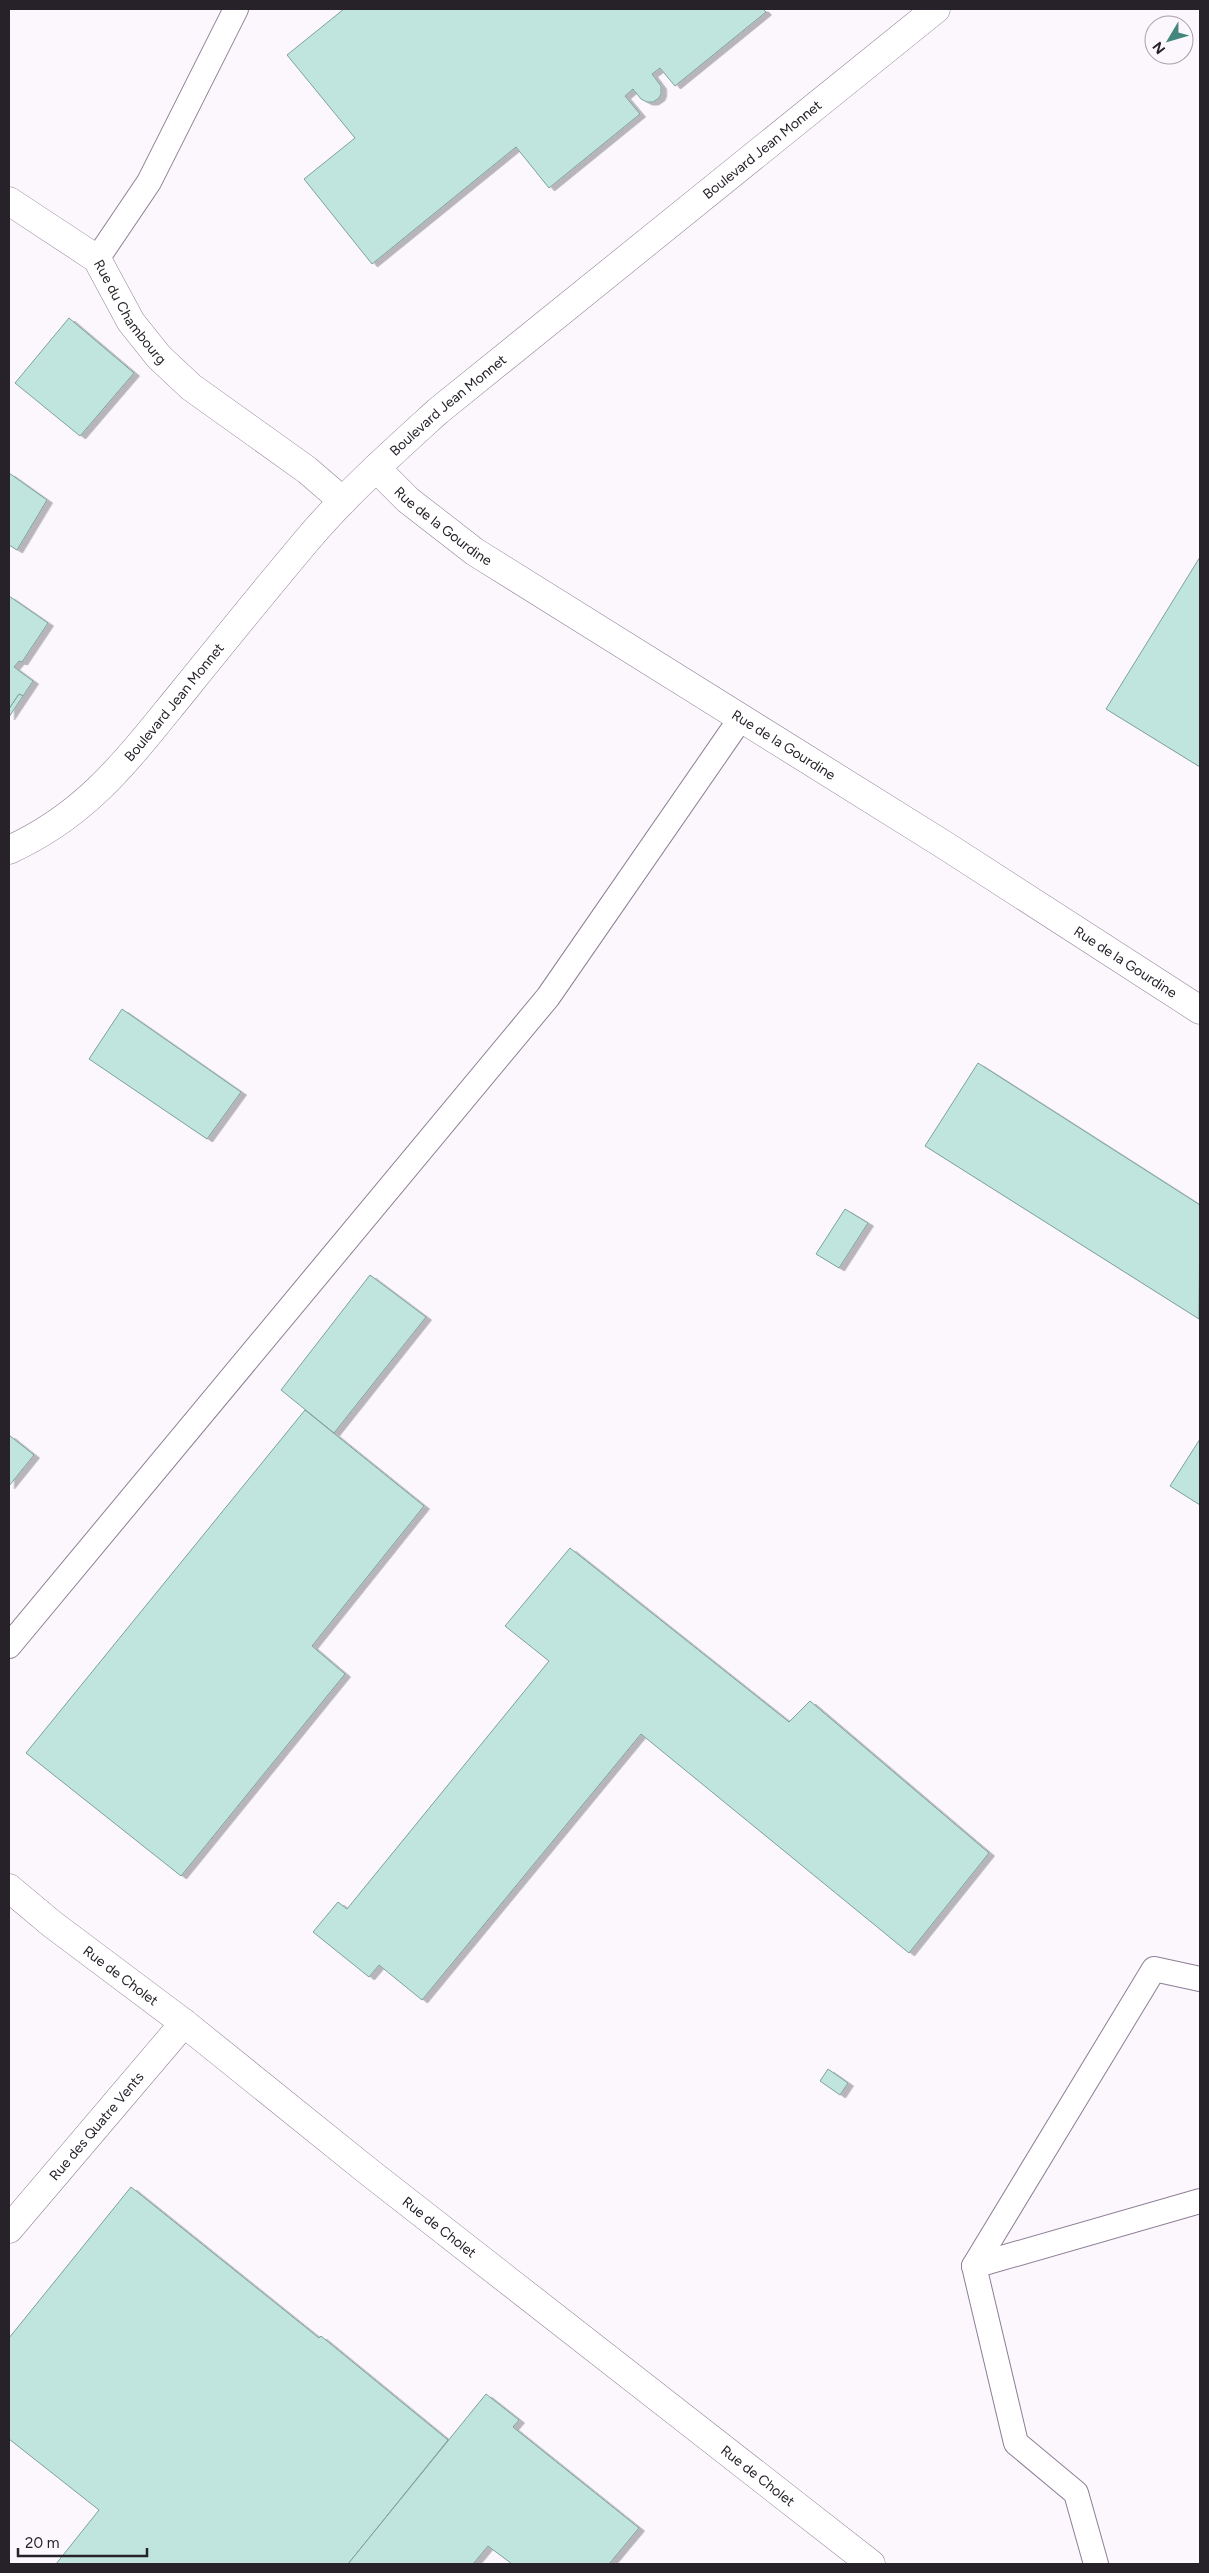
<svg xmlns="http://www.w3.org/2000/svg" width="1209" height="2573" font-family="Figtree,sans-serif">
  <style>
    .building { fill: #c0e5de; stroke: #7ea19a; filter: url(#shadow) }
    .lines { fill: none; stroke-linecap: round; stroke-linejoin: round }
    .service-casing { stroke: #8f7e96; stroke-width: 26 }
    .minor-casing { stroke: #8f7e96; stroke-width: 29 }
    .secondary-casing { stroke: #8f7e96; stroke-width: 29 }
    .service { stroke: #fff; stroke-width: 24 }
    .minor { stroke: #fff; stroke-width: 28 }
    .secondary { stroke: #fff; stroke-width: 28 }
    .labels { text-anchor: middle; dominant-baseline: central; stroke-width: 4; stroke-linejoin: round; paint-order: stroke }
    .street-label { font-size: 14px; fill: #27212a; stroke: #fbf7fd }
  </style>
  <defs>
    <filter id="shadow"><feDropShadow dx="5.5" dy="3" stdDeviation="0" flood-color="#0004"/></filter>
  </defs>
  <rect width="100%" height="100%" fill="#fbf7fd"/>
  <g class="building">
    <path d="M 344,9 L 763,9 L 766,12 L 675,86 L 660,68 L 652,74 L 661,86 L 661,94 L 659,98 L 653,102 L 647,102 L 641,99 L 633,89 L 625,96 L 640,114 L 549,188 L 516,147 L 372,264 L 304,179 L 355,138 L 287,55 Z"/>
    <path d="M 69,318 L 134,373 L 80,436 L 15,383 Z"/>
    <path d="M 9,473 L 47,500 L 17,550 L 9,545 Z"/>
    <path d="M 1200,557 L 1200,767 L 1106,709 Z"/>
    <path d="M 9,596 L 48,623 L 22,662 L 19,661 L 14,667 L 33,681 L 23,696 L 19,694 L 9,709 Z"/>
    <path d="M 19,694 L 23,696 L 9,717 L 9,709 Z"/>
    <path d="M 122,1009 L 241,1092 L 207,1139 L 89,1059 Z"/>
    <path d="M 978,1063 L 1200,1205 L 1199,1319 L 925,1146 Z"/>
    <path d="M 845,1209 L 868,1223 L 839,1268 L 816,1254 Z"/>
    <path d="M 370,1275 L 426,1317 L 334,1433 L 281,1390 Z"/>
    <path d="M 305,1410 L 424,1506 L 312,1646 L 345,1674 L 181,1876 L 26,1753 Z"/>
    <path d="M 9,1435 L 34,1455 L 9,1486 Z"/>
    <path d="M 1200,1439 L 1200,1505 L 1170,1486 Z"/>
    <path d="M 570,1548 L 789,1722 L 810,1701 L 989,1853 L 909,1953 L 641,1734 L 422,2000 L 379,1965 L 369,1977 L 313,1932 L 338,1902 L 347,1909 L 549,1661 L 505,1626 Z"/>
    <path d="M 828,2069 L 848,2083 L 840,2095 L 820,2081 Z"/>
    <path d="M 131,2187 L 319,2338 L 321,2336 L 448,2440 L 348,2564 L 56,2564 L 99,2510 L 9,2439 L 9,2338 Z"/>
    <path d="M 486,2394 L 519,2420 L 513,2427 L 639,2528 L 609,2564 L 512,2564 L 488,2546 L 473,2564 L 348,2564 Z"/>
  </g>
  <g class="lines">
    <defs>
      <g id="service">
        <path d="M 97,259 L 149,182 L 236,9"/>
        <path d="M 9,1646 L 548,997 L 741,718"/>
        <path d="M 974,2266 L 1200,2201"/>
        <path d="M 1096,2564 L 1076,2493 L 1016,2443 L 974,2266 L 1154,1969 L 1200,1979"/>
      </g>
      <g id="minor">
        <path id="s1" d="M 9,201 L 97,259 L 131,322 L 159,357 L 191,387 L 307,470 L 343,501"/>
        <path id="s2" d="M 376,468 L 408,500 L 475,552 L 946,846 L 1200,1010"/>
        <path id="s3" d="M 9,2229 L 184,2023"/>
      </g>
      <g id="secondary">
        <path id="s4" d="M 9,850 C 88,814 127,760 181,694 C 223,642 265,590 308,539 C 347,493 393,452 438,411 L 936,9"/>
        <path id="s5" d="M 9,1888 L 52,1924 L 184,2023 L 369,2172 L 871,2564"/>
      </g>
    </defs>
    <use href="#service" class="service-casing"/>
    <use href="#minor" class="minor-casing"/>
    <use href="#secondary" class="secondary-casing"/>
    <use href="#service" class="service"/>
    <use href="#minor" class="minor"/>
    <use href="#secondary" class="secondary"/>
  </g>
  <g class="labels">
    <g class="street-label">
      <text stroke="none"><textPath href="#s4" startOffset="1034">Boulevard Jean Monnet</textPath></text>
      <text stroke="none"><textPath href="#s1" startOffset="168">Rue du Chambourg</textPath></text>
      <text stroke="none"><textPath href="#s4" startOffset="629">Boulevard Jean Monnet</textPath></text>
      <text stroke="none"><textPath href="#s2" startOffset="89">Rue de la Gourdine</textPath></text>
      <text stroke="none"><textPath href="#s4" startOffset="224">Boulevard Jean Monnet</textPath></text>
      <text stroke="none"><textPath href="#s2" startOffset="494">Rue de la Gourdine</textPath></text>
      <text stroke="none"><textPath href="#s2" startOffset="899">Rue de la Gourdine</textPath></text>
      <text stroke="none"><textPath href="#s5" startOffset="142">Rue de Cholet</textPath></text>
      <text stroke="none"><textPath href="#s3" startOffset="135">Rue des Quatre Vents</textPath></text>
      <text stroke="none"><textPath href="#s5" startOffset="548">Rue de Cholet</textPath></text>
      <text stroke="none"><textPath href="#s5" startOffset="952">Rue de Cholet</textPath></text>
    </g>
  </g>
  <rect width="1209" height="2573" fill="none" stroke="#27212a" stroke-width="20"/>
  <g transform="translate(1169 40) rotate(232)"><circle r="24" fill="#fbf7fd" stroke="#a6a1a9"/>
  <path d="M0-4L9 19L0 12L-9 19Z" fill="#43877d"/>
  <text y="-8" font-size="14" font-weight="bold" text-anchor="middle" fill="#27212a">N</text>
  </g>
  <path d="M18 2548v8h129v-8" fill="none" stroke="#27212a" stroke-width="2.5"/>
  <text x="25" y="2548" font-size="15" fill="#27212a" stroke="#fbf7fd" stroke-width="4" paint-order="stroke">20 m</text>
</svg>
